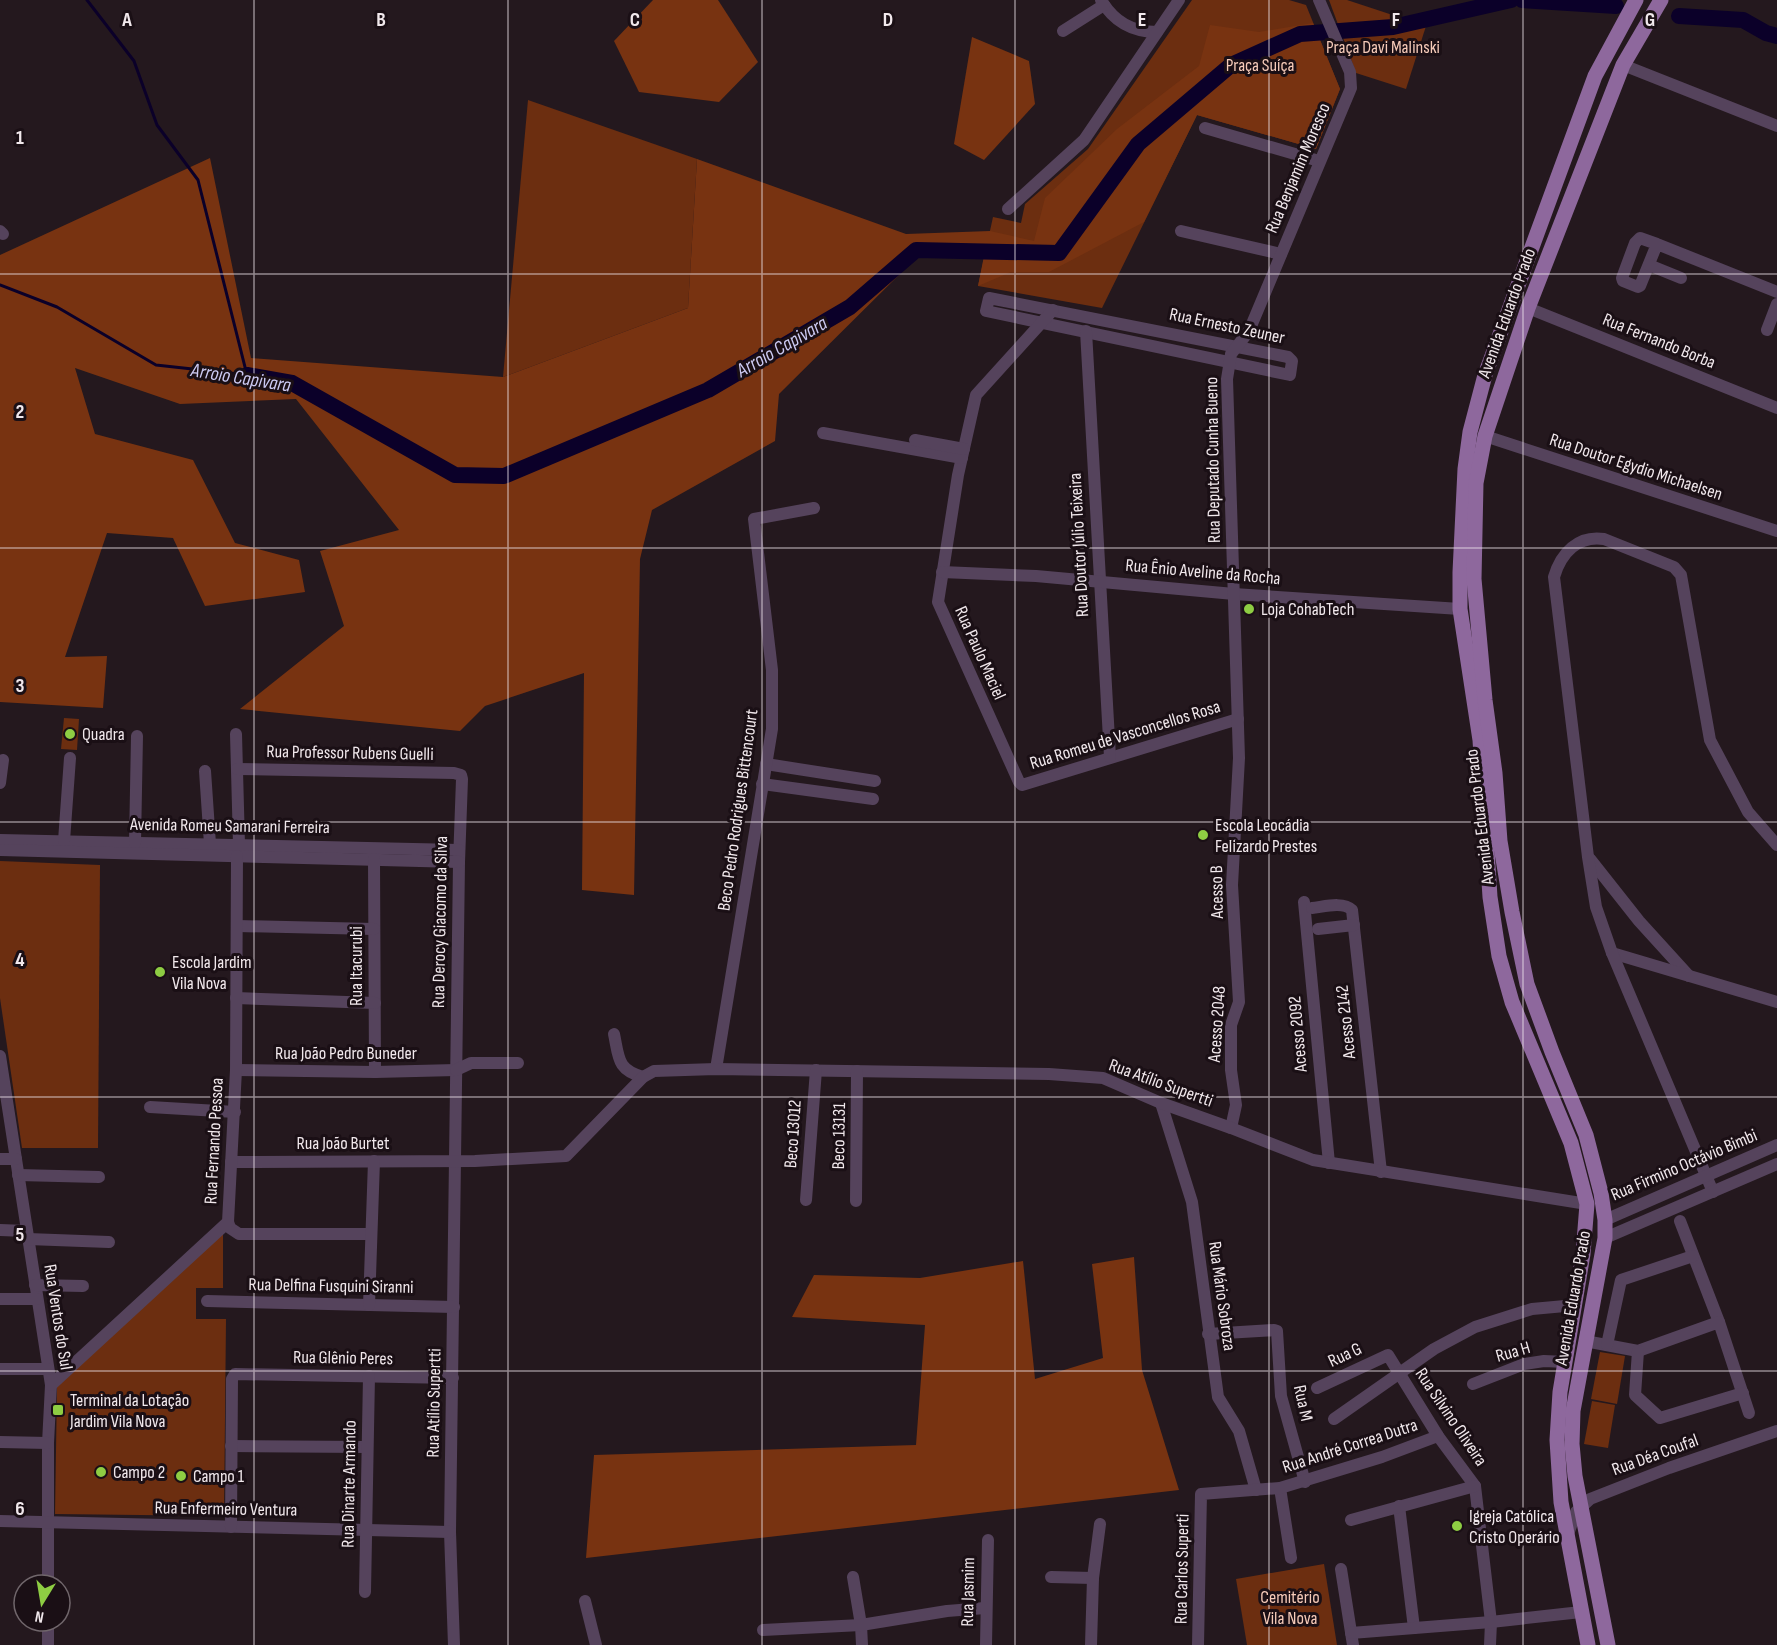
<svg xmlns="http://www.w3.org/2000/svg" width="1777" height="1645" font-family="'Sofia Sans Condensed',sans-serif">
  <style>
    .green { fill: #6c2e10 }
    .forest { fill: #783311 }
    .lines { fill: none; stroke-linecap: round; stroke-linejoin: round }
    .stream { stroke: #0b0029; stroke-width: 3 }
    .river { stroke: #0b0029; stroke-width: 16 }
    .minor { stroke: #55435c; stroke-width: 12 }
    .major { stroke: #8e689d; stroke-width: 15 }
    .grid { fill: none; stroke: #f1e8ec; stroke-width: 1.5; stroke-opacity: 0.55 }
    .poi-dot { fill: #8ecd43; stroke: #1a0f15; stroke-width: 2 }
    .labels { text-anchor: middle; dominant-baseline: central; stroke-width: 6; stroke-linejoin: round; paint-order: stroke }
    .park-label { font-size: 18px; fill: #f6cbb9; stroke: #1a0f15 }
    .street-label { font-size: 18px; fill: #f1e8ec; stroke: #1a0f15 }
    .poi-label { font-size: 18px; fill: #f1e8ec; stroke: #1a0f15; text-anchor: start }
    .water-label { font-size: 20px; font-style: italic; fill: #cccaf2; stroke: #1a0f15 }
    .grid-label { font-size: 20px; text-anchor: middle; font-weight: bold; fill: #f1e8ec; stroke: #1a0f15; stroke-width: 6; stroke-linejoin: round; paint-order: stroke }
  </style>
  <rect width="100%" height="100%" fill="#24181e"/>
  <g class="green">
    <path d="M 1192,0 L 1289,0 L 1306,5 L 1340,89 L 1316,149 L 1197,115 L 1102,308 L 978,286 L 993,217 L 1021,223 L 1025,204 L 1088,149 Z"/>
    <path d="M 1329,0 L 1347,0 L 1426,26 L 1406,89 L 1356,73 Z"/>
    <path d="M 528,100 L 697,159 L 688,308 L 503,377 Z"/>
    <path d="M 64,718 L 79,719 L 77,750 L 61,749 Z"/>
    <path d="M 0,861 L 100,865 L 98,1148 L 22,1148 L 0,998 Z"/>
    <path d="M 223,1230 L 223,1288 L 196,1288 L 196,1319 L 226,1319 L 224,1516 L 55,1514 L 57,1387 Z"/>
    <path d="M 1600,1352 L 1625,1356 L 1617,1404 L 1591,1399 Z"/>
    <path d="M 1592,1401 L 1615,1405 L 1608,1448 L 1584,1444 Z"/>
    <path d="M 1324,1564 L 1337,1645 L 1247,1645 L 1236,1579 Z"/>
  </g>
  <g class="forest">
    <path d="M 653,0 L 718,0 L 758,62 L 719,102 L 639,92 L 614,41 Z"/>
    <path d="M 1313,23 L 1340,89 L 1316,149 L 1197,115 L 1144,222 L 1049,272 L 1011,272 L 978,286 L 984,256 L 918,256 L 779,394 L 775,441 L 652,510 L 640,559 L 634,895 L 582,890 L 584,673 L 485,706 L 460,731 L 240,709 L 344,626 L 320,551 L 399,530 L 296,399 L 180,404 L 75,368 L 95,434 L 193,460 L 235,543 L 299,560 L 305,592 L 205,606 L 173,538 L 107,533 L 65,657 L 107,656 L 103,708 L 0,702 L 0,255 L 210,158 L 251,358 L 503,377 L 688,308 L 697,159 L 906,234 L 990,231 L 1034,241 L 1045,198 L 1117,129 L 1199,66 L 1210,25 L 1259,32 Z"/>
    <path d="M 972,37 L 1029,61 L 1035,104 L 984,160 L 954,144 Z"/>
    <path d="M 1134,1257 L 1142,1370 L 1179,1490 L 586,1558 L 594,1455 L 916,1445 L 925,1325 L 792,1317 L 814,1275 L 920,1278 L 1023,1261 L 1035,1379 L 1103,1358 L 1092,1264 Z"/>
  </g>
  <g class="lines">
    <path class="stream" d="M 0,285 L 57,307 L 156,365 L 247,375 L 198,180 L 157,125 L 134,61 L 87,0"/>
    <g class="river">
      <path d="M 1522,0 L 1616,6"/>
      <path d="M 1679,16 L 1743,20 L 1766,33 L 1777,36"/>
      <path d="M 247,375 L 292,383 L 455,475 L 504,476 L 708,390 L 850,307 L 916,250 L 1059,253 L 1138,144 L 1231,65 L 1300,34 L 1393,27 L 1511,0"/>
    </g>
    <g class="minor">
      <path d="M 1101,0 C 1114,22 1132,32 1157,32"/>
      <path d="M 1063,31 L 1104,5"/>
      <path d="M 1623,65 L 1777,126"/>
      <path d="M 1205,128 L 1319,161"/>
      <path d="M 1008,209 L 1084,140 L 1179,0"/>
      <path d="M 0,231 L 3,234"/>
      <path d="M 1181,231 L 1281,254"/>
      <path d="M 1657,244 L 1640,286 L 1638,287 L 1623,281 L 1622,278 L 1635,243 L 1640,238 L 1657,244 L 1777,292"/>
      <path d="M 1649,265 L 1681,278"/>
      <path d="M 989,298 L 1288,357 L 1292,361 L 1290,375 L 986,311 Z"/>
      <path d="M 1528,308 L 1777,408"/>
      <path d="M 1053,310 L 976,395 L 958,475 L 938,602 L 1019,782 L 1022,785 L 1238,719"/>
      <path d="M 1767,330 L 1777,304"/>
      <path d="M 1086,331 L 1110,757"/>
      <path d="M 823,433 L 962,458"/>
      <path d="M 1485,436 L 1777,531"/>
      <path d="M 915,440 L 964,449"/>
      <path d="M 942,572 L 1036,576 L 1234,594 L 1460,609"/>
      <path d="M 236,734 L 239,844"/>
      <path d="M 766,764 L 875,781"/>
      <path d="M 237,769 L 454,773 L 461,775 L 462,779 L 459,862 L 450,1532 L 454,1645"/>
      <path d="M 205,771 L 210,844"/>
      <path d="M 0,783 L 3,760"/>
      <path d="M 762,784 L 873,799"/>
      <path d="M 0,840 L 459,850"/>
      <path d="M 64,841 L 70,758"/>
      <path d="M 135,843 L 137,736"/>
      <path d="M 0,850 L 459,862"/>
      <path d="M 374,859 L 375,1072"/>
      <path d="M 1590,859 L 1639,921 L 1689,976"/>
      <path d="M 1304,902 L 1329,1163"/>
      <path d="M 1312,908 C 1323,907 1343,901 1352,910 L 1381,1172"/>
      <path d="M 238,926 L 374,929"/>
      <path d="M 1318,929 L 1354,925"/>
      <path d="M 1612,953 L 1777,1002"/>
      <path d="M 236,998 L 375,1003"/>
      <path d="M 614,1034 C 619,1058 617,1070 643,1077"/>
      <path d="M 0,1056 L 51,1385 L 48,1443 L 48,1585"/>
      <path d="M 716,1069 L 772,729 L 772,670 L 754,519 L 814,508"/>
      <path d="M 236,1070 L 375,1072 L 456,1070"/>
      <path d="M 456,1070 L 471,1063 L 518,1063"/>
      <path d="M 1161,1103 L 1192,1202 L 1218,1397 L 1239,1431 L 1256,1490"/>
      <path d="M 150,1107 L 235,1112"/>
      <path d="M 1231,1128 L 1236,1105 L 1231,1070 L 1231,1025 L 1239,1002 L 1232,885 L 1239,758 L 1227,379 L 1231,354 L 1249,331 L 1351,88 L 1350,72 L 1319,0"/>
      <path d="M 0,1159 L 16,1159"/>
      <path d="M 231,1162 L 475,1161 L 566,1156 L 643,1077 L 654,1071 L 716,1069 L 1049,1074 L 1103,1078 L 1161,1103 L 1231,1128 L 1313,1160 L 1587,1204"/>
      <path d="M 18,1175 L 99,1177"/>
      <path d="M 1713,1192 L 1612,953 L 1596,907 L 1588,857 L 1554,577 C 1561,553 1578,535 1604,539 L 1674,567 L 1681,575 L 1710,740 L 1748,812 L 1777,845"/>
      <path d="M 806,1200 L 816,1070"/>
      <path d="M 856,1201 L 857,1071"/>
      <path d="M 1605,1220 L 1777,1145"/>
      <path d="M 1680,1221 L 1719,1322"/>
      <path d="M 228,1222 L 230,1228 L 239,1234 L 371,1234"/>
      <path d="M 0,1230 L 26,1231"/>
      <path d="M 1605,1238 L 1777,1164"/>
      <path d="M 28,1239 L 109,1242"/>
      <path d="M 35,1285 L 83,1286"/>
      <path d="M 0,1299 L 37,1299"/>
      <path d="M 207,1301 L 454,1307"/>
      <path d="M 369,1305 L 374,1161"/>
      <path d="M 1208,1334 L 1274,1330 L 1277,1331 L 1281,1396 L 1305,1482"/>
      <path d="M 1585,1341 L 1638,1351 L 1719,1322 L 1749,1413"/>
      <path d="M 1607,1345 L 1621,1280 L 1693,1256"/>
      <path d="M 1638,1351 L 1635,1395 L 1660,1418 L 1743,1393"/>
      <path d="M 0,1369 L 48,1369"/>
      <path d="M 1473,1384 L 1524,1364 L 1544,1361 L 1565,1362"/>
      <path d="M 51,1385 L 228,1222 L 236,1070 L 237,856"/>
      <path d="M 1317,1388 L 1388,1355 L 1438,1436 L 1475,1486 L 1491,1622 L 1490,1645"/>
      <path d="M 1334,1419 L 1434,1349 L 1475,1327 L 1532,1309 L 1576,1305"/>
      <path d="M 0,1442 L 48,1443"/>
      <path d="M 231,1446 L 367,1447"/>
      <path d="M 1280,1488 L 1291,1558"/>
      <path d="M 1399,1506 L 1414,1628"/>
      <path d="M 1351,1520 L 1475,1486"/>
      <path d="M 0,1521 L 450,1532"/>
      <path d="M 231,1527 L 232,1379 L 235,1374 L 453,1378"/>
      <path d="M 1568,1534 L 1576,1512 L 1590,1499 L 1669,1468 L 1777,1431"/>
      <path d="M 1341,1569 L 1353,1645"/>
      <path d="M 853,1577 L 861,1625 L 862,1645"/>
      <path d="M 1051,1577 L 1093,1578"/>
      <path d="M 365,1592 L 369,1376"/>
      <path d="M 585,1601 L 596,1645"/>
      <path d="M 48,1621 L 48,1645"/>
      <path d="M 763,1630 L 861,1625 L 947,1611 L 985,1608"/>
      <path d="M 1351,1633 L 1491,1622 L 1581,1612"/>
      <path d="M 986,1645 L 988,1540"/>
      <path d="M 1091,1645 L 1093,1578 L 1100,1524"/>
      <path d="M 1198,1645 L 1201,1494 L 1280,1488 L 1382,1457 L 1438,1436"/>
    </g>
    <g class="major">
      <path d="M 1588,1645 L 1561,1502 L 1557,1440 L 1560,1392 L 1583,1254 L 1587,1204 L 1571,1143 L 1512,1002 L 1499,956 L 1490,897 L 1480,740 L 1460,609 L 1460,572 L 1465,469 L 1470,432 L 1485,375 L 1595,76 L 1636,0"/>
      <path d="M 1608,1645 L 1575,1476 L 1572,1444 L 1573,1411 L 1605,1238 L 1605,1220 L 1601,1193 L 1586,1135 L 1552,1052 L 1527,984 L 1512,912 L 1500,841 L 1495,773 L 1485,700 L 1474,579 L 1476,483 L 1485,436 L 1528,308 L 1623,65 L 1661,0"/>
    </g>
  </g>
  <path class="grid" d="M 254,0 L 254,1645M 508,0 L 508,1645M 762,0 L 762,1645M 1015,0 L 1015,1645M 1269,0 L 1269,1645M 1523,0 L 1523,1645M 0,274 L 1777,274M 0,548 L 1777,548M 0,822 L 1777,822M 0,1097 L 1777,1097M 0,1371 L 1777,1371"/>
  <g class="poi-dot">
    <circle cx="1249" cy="609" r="6"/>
    <circle cx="70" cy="734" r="6"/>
    <circle cx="1203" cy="835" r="6"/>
    <circle cx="160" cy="972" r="6"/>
    <rect x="52" y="1404" width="12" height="12" rx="3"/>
    <circle cx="101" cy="1472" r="6"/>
    <circle cx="181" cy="1476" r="6"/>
    <circle cx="1457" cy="1526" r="6"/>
  </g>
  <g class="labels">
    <g class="park-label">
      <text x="1383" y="47">Praça Davi Malinski</text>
      <text x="1260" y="65">Praça Suíça</text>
      <text x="1290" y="1597">Cemitério<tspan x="1290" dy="21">Vila Nova</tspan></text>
    </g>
    <g class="street-label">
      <text transform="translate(1298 168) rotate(-67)">Rua Benjamim Moresco</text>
      <text transform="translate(1507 313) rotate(-70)">Avenida Eduardo Prado</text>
      <text transform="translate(1227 326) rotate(12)">Rua Ernesto Zeuner</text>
      <text transform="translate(1659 341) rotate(22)">Rua Fernando Borba</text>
      <text transform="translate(1213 460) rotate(-91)">Rua Deputado Cunha Bueno</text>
      <text transform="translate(1636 467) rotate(18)">Rua Doutor Egydio Michaelsen</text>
      <text transform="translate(1079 545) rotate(-93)">Rua Doutor Júlio Teixeira</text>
      <text transform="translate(1203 572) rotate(5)">Rua Ênio Aveline da Rocha</text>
      <text transform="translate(980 653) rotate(66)">Rua Paulo Maciel</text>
      <text transform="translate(1125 735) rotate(-17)">Rua Romeu de Vasconcellos Rosa</text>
      <text transform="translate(350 753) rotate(1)">Rua Professor Rubens Guelli</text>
      <text transform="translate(738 810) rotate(-82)">Beco Pedro Rodrigues Bittencourt</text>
      <text transform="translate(1480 817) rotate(-97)">Avenida Eduardo Prado</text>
      <text transform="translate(230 826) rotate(1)">Avenida Romeu Samarani Ferreira</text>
      <text transform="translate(1217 892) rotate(-91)">Acesso B</text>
      <text transform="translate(440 922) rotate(-89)">Rua Derocy Giacomo da Silva</text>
      <text transform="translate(356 966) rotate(-90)">Rua Itacurubi</text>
      <text transform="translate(1346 1022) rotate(-96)">Acesso 2142</text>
      <text transform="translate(1217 1024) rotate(-86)">Acesso 2048</text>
      <text transform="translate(1298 1034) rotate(-95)">Acesso 2092</text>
      <text x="346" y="1053">Rua João Pedro Buneder</text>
      <text transform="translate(1161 1083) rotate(20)">Rua Atílio Supertti</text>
      <text transform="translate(793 1134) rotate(-86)">Beco 13012</text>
      <text transform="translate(839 1136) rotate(-89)">Beco 13131</text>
      <text transform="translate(214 1141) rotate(-87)">Rua Fernando Pessoa</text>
      <text x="343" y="1143">Rua João Burtet</text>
      <text transform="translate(1684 1165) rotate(-23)">Rua Firmino Octávio Bimbi</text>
      <text transform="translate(331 1286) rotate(1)">Rua Delfina Fusquini Siranni</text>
      <text transform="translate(1222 1296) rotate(82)">Rua Mário Sobroza</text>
      <text transform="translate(1573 1298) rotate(-80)">Avenida Eduardo Prado</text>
      <text transform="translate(58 1317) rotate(81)">Rua Ventos do Sul</text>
      <text transform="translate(1513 1352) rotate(-16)">Rua H</text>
      <text transform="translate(1345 1355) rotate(-25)">Rua G</text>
      <text transform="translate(343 1358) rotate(1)">Rua Glênio Peres</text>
      <text transform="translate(434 1403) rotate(-89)">Rua Atílio Supertti</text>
      <text transform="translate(1303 1403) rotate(78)">Rua M</text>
      <text transform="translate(1451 1417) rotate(56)">Rua Silvino Oliveira</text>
      <text transform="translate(1350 1446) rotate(-18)">Rua André Correa Dutra</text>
      <text transform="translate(1655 1455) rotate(-20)">Rua Déa Coufal</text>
      <text transform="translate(349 1484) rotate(-89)">Rua Dinarte Armando</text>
      <text transform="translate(226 1509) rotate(1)">Rua Enfermeiro Ventura</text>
      <text transform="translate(1182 1569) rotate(-89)">Rua Carlos Superti</text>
      <text transform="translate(968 1592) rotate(-89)">Rua Jasmim</text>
    </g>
    <g class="poi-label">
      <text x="1261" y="609">Loja CohabTech</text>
      <text x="82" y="734">Quadra</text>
      <text x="1215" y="825">Escola Leocádia<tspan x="1215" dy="21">Felizardo Prestes</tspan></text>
      <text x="172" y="962">Escola Jardim<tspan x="172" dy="21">Vila Nova</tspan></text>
      <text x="70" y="1400">Terminal da Lotação<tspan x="70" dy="21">Jardim Vila Nova</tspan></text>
      <text x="113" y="1472">Campo 2</text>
      <text x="193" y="1476">Campo 1</text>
      <text x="1469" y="1516">Igreja Católica<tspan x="1469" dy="21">Cristo Operário</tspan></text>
    </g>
    <g class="water-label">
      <text transform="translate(782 347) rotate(-30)">Arroio Capivara</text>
      <text transform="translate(241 378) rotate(9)">Arroio Capivara</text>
    </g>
  </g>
  <g class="grid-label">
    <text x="127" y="26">A</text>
    <text x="381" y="26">B</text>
    <text x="635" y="26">C</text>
    <text x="888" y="26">D</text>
    <text x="1142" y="26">E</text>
    <text x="1396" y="26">F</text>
    <text x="1650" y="26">G</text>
    <text x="20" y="144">1</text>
    <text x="20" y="418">2</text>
    <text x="20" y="692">3</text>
    <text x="20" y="966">4</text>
    <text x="20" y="1241">5</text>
    <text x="20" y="1515">6</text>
  </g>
  <g transform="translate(42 1603) rotate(191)"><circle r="28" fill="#1a0f15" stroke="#70666b" stroke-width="1.5"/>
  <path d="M0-4.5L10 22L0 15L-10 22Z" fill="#8ecd43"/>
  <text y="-9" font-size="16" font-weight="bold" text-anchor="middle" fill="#f1e8ec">N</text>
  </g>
</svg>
